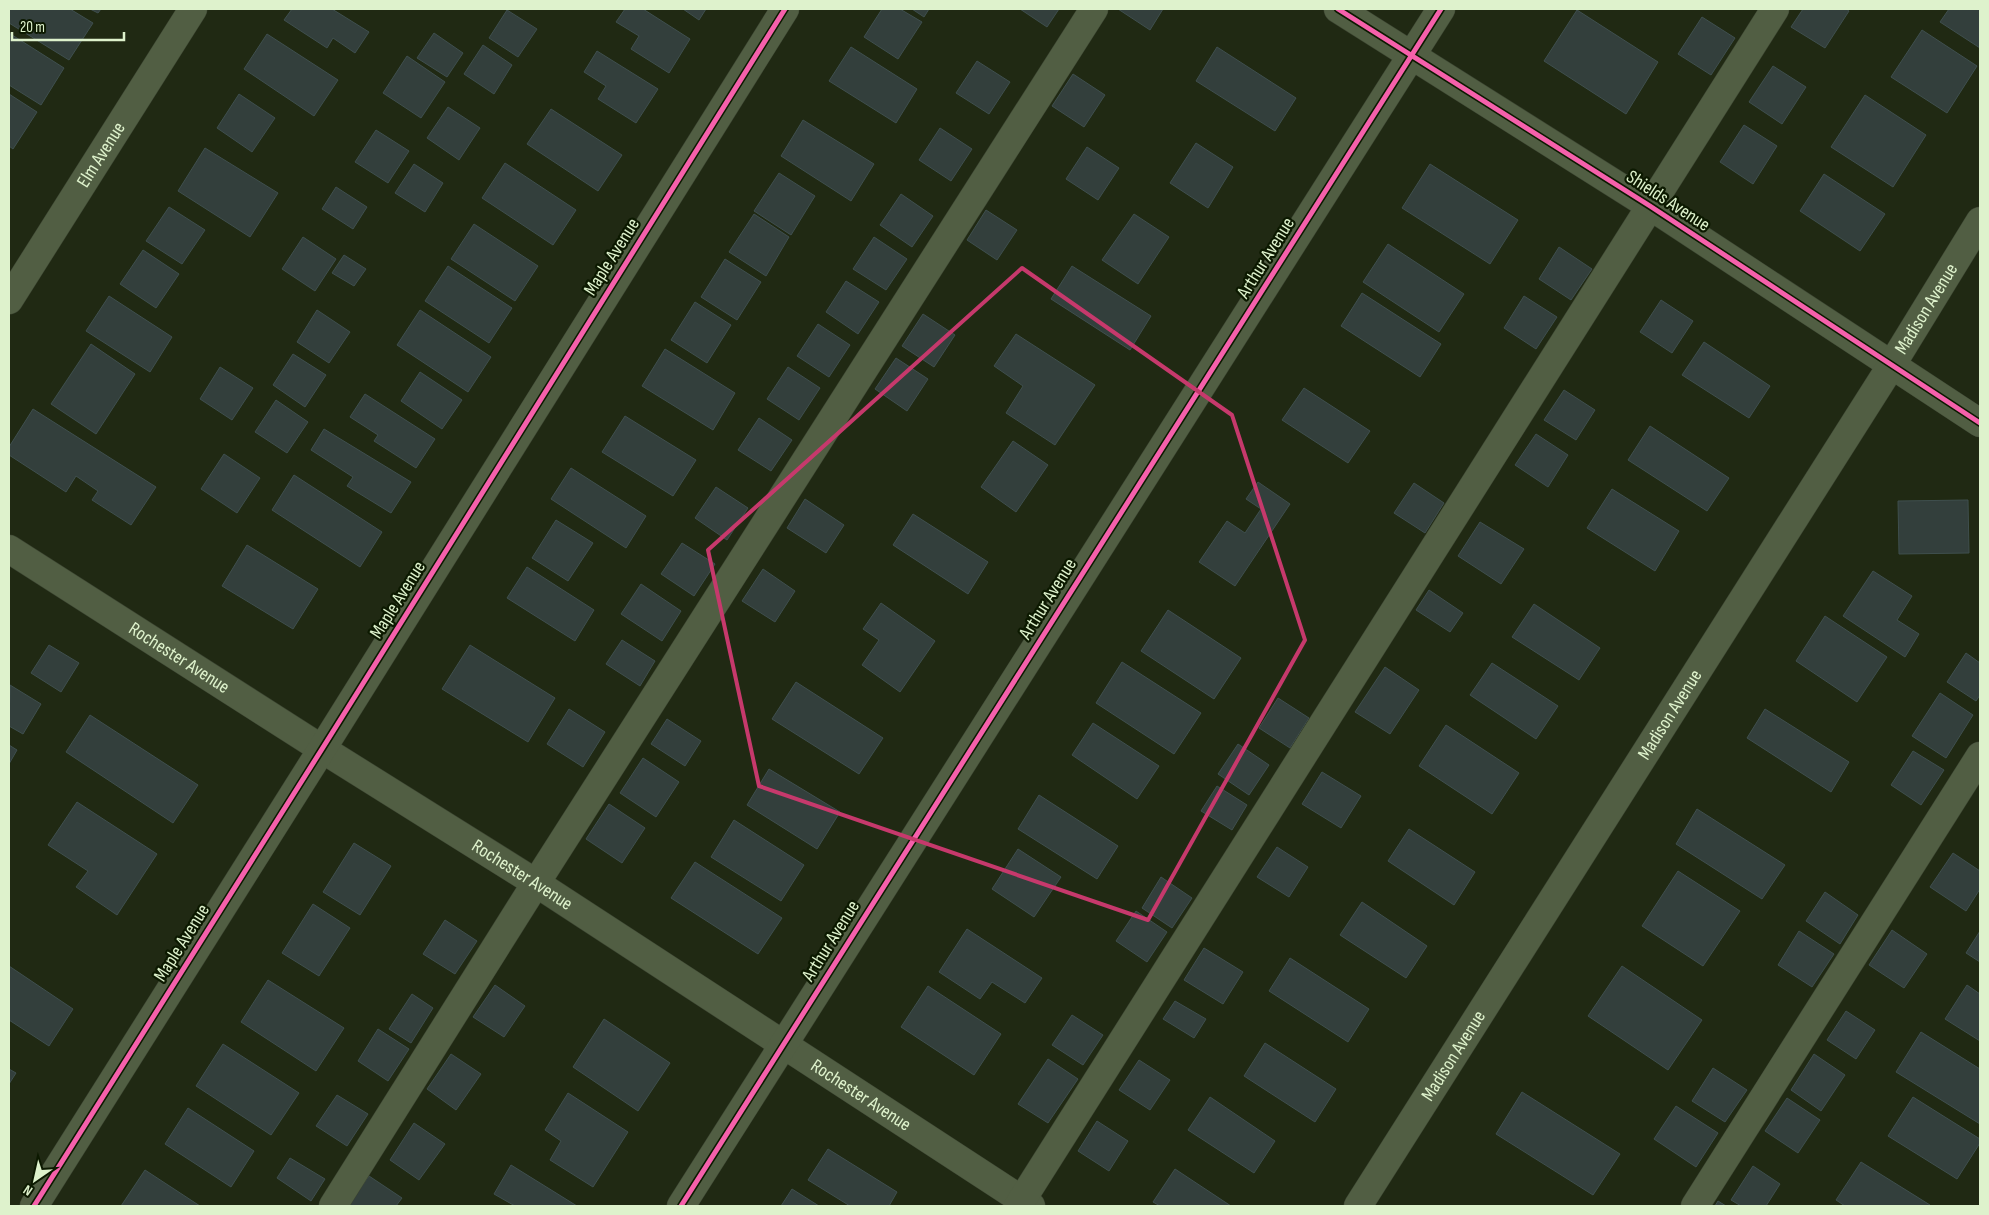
<svg xmlns="http://www.w3.org/2000/svg" width="1989" height="1215" font-family="'Sofia Sans Condensed',sans-serif">
  <style>
    .building { fill: #333f3c; stroke: #3f4f4e }
    .lines { fill: none; stroke-linecap: round; stroke-linejoin: round }
    .minor-casing { stroke: #3a4330; stroke-width: 29 }
    .minor { stroke: #515e43; stroke-width: 28 }
    .cycleway-casing { stroke: #0c1900; stroke-width: 8 }
    .cycleway { stroke: #f560ab; stroke-width: 5 }
    .marked { fill: none; stroke: #c6396c; stroke-width: 4; stroke-linejoin: round }
    .labels { text-anchor: middle; dominant-baseline: central; stroke-width: 4.5; stroke-linejoin: round; paint-order: stroke }
    .street-label { font-size: 19px; fill: #def2cc; stroke: #0c1900 }
  </style>
  <rect width="100%" height="100%" fill="#202913"/>
  <g class="building">
    <path d="M 9,9 L 70,9 L 93,23 L 69,60 L 9,23 Z"/>
    <path d="M 90,9 L 101,9 L 98,13 Z"/>
    <path d="M 292,9 L 332,9 L 369,32 L 355,53 L 333,38 L 327,48 L 284,20 Z"/>
    <path d="M 625,9 L 643,9 L 690,39 L 669,73 L 631,49 L 639,36 L 616,22 Z"/>
    <path d="M 683,9 L 706,9 L 699,20 Z"/>
    <path d="M 882,9 L 900,9 L 922,22 L 898,59 L 864,37 Z"/>
    <path d="M 912,9 L 929,9 L 924,17 Z"/>
    <path d="M 1020,9 L 1059,9 L 1047,27 Z"/>
    <path d="M 1118,9 L 1163,9 L 1150,30 Z"/>
    <path d="M 1803,9 L 1846,9 L 1849,11 L 1825,48 L 1791,27 Z"/>
    <path d="M 1949,9 L 1980,9 L 1980,48 L 1940,22 Z"/>
    <path d="M 507,10 L 537,29 L 518,57 L 489,38 Z"/>
    <path d="M 1577,10 L 1658,62 L 1626,114 L 1544,61 Z"/>
    <path d="M 1702,17 L 1735,38 L 1711,75 L 1678,54 Z"/>
    <path d="M 1922,30 L 1977,66 L 1947,113 L 1891,77 Z"/>
    <path d="M 9,33 L 64,68 L 41,105 L 9,85 Z"/>
    <path d="M 434,33 L 463,53 L 447,77 L 417,58 Z"/>
    <path d="M 267,34 L 338,80 L 314,116 L 244,69 Z"/>
    <path d="M 483,45 L 512,65 L 494,94 L 464,74 Z"/>
    <path d="M 851,47 L 917,89 L 896,123 L 829,81 Z"/>
    <path d="M 1217,47 L 1296,98 L 1275,131 L 1196,81 Z"/>
    <path d="M 597,51 L 658,89 L 636,123 L 598,99 L 606,86 L 584,72 Z"/>
    <path d="M 407,56 L 445,82 L 421,118 L 383,93 Z"/>
    <path d="M 977,61 L 1010,82 L 989,114 L 956,93 Z"/>
    <path d="M 1773,66 L 1806,87 L 1782,124 L 1749,102 Z"/>
    <path d="M 1073,74 L 1105,95 L 1084,127 L 1052,106 Z"/>
    <path d="M 9,94 L 37,112 L 13,149 L 9,146 Z"/>
    <path d="M 239,94 L 275,118 L 252,152 L 217,128 Z"/>
    <path d="M 1865,95 L 1926,135 L 1893,187 L 1831,147 Z"/>
    <path d="M 448,107 L 480,128 L 459,160 L 427,138 Z"/>
    <path d="M 551,109 L 622,155 L 598,191 L 527,144 Z"/>
    <path d="M 803,120 L 874,164 L 851,201 L 781,156 Z"/>
    <path d="M 1744,125 L 1777,146 L 1753,184 L 1720,162 Z"/>
    <path d="M 940,128 L 972,149 L 951,181 L 919,160 Z"/>
    <path d="M 376,130 L 409,151 L 388,183 L 355,162 Z"/>
    <path d="M 1196,143 L 1233,167 L 1208,208 L 1170,183 Z"/>
    <path d="M 1087,147 L 1119,168 L 1098,200 L 1066,179 Z"/>
    <path d="M 205,148 L 278,193 L 250,237 L 178,191 Z"/>
    <path d="M 505,163 L 576,210 L 553,245 L 482,198 Z"/>
    <path d="M 414,164 L 443,183 L 425,212 L 395,193 Z"/>
    <path d="M 1430,164 L 1518,220 L 1490,264 L 1402,208 Z"/>
    <path d="M 779,173 L 815,196 L 791,235 L 754,211 Z"/>
    <path d="M 1824,174 L 1885,214 L 1860,251 L 1800,211 Z"/>
    <path d="M 336,187 L 367,207 L 353,229 L 322,209 Z"/>
    <path d="M 901,194 L 933,216 L 912,247 L 880,225 Z"/>
    <path d="M 169,207 L 205,230 L 182,264 L 146,241 Z"/>
    <path d="M 986,210 L 1017,230 L 997,260 L 967,240 Z"/>
    <path d="M 754,214 L 789,237 L 766,276 L 729,252 Z"/>
    <path d="M 1134,214 L 1169,237 L 1138,284 L 1102,260 Z"/>
    <path d="M 474,224 L 538,266 L 515,301 L 451,259 Z"/>
    <path d="M 303,237 L 336,259 L 315,291 L 282,269 Z"/>
    <path d="M 874,237 L 907,259 L 886,290 L 853,269 Z"/>
    <path d="M 1388,244 L 1464,294 L 1439,332 L 1363,282 Z"/>
    <path d="M 1559,247 L 1592,269 L 1571,300 L 1539,279 Z"/>
    <path d="M 143,250 L 179,274 L 156,308 L 120,284 Z"/>
    <path d="M 344,255 L 366,269 L 354,286 L 332,273 Z"/>
    <path d="M 725,259 L 761,282 L 737,320 L 701,297 Z"/>
    <path d="M 448,266 L 512,308 L 489,343 L 425,301 Z"/>
    <path d="M 1072,266 L 1151,316 L 1130,350 L 1051,299 Z"/>
    <path d="M 846,281 L 879,302 L 858,334 L 826,312 Z"/>
    <path d="M 1362,293 L 1441,344 L 1420,377 L 1341,326 Z"/>
    <path d="M 109,296 L 172,337 L 150,372 L 86,331 Z"/>
    <path d="M 1524,296 L 1557,317 L 1536,349 L 1504,328 Z"/>
    <path d="M 1661,300 L 1693,321 L 1672,353 L 1640,332 Z"/>
    <path d="M 695,302 L 731,325 L 707,363 L 671,340 Z"/>
    <path d="M 317,310 L 350,332 L 329,363 L 297,342 Z"/>
    <path d="M 420,310 L 491,357 L 468,392 L 397,345 Z"/>
    <path d="M 923,314 L 955,335 L 934,367 L 902,346 Z"/>
    <path d="M 818,324 L 850,345 L 829,377 L 797,356 Z"/>
    <path d="M 1016,334 L 1095,385 L 1055,445 L 1006,413 L 1023,386 L 994,366 Z"/>
    <path d="M 1704,342 L 1770,386 L 1749,418 L 1682,375 Z"/>
    <path d="M 91,344 L 135,374 L 96,434 L 51,404 Z"/>
    <path d="M 665,349 L 735,393 L 713,430 L 642,386 Z"/>
    <path d="M 293,354 L 326,375 L 305,407 L 273,385 Z"/>
    <path d="M 896,358 L 928,379 L 907,411 L 875,389 Z"/>
    <path d="M 220,367 L 253,388 L 232,420 L 200,399 Z"/>
    <path d="M 788,367 L 820,388 L 799,420 L 767,399 Z"/>
    <path d="M 420,372 L 462,400 L 442,429 L 401,401 Z"/>
    <path d="M 1304,388 L 1370,431 L 1348,463 L 1282,420 Z"/>
    <path d="M 1564,390 L 1595,410 L 1576,440 L 1544,420 Z"/>
    <path d="M 365,394 L 435,439 L 416,468 L 374,441 L 378,435 L 350,417 Z"/>
    <path d="M 276,400 L 308,422 L 287,453 L 255,432 Z"/>
    <path d="M 33,409 L 156,487 L 131,525 L 92,500 L 98,491 L 76,476 L 66,492 L 9,455 L 9,447 Z"/>
    <path d="M 625,416 L 696,460 L 673,496 L 602,452 Z"/>
    <path d="M 759,418 L 792,440 L 771,471 L 738,450 Z"/>
    <path d="M 1650,426 L 1729,478 L 1707,511 L 1628,460 Z"/>
    <path d="M 324,429 L 411,482 L 391,513 L 347,486 L 353,477 L 311,450 Z"/>
    <path d="M 1536,434 L 1568,455 L 1548,487 L 1515,465 Z"/>
    <path d="M 1013,441 L 1048,465 L 1016,512 L 981,487 Z"/>
    <path d="M 224,454 L 260,478 L 237,513 L 201,489 Z"/>
    <path d="M 571,468 L 646,516 L 626,548 L 551,499 Z"/>
    <path d="M 294,475 L 382,532 L 360,567 L 272,510 Z"/>
    <path d="M 1258,482 L 1290,504 L 1235,586 L 1199,562 L 1227,521 L 1245,533 L 1261,509 L 1246,499 Z"/>
    <path d="M 1414,483 L 1444,503 L 1425,533 L 1394,513 Z"/>
    <path d="M 716,487 L 748,508 L 727,540 L 695,518 Z"/>
    <path d="M 1612,489 L 1679,531 L 1655,571 L 1587,528 Z"/>
    <path d="M 805,499 L 844,525 L 826,553 L 787,528 Z"/>
    <path d="M 1968,500 L 1969,553 L 1899,554 L 1898,501 Z"/>
    <path d="M 913,514 L 988,562 L 968,594 L 893,545 Z"/>
    <path d="M 556,520 L 593,543 L 568,581 L 532,558 Z"/>
    <path d="M 1480,522 L 1524,549 L 1501,584 L 1458,556 Z"/>
    <path d="M 682,543 L 715,564 L 694,596 L 661,574 Z"/>
    <path d="M 247,545 L 318,589 L 293,629 L 222,586 Z"/>
    <path d="M 527,567 L 594,610 L 575,641 L 507,598 Z"/>
    <path d="M 763,569 L 795,591 L 775,622 L 742,601 Z"/>
    <path d="M 1873,571 L 1912,596 L 1897,620 L 1919,634 L 1905,657 L 1843,616 Z"/>
    <path d="M 641,584 L 681,611 L 662,641 L 621,614 Z"/>
    <path d="M 1429,590 L 1463,613 L 1450,632 L 1416,610 Z"/>
    <path d="M 881,603 L 935,641 L 900,692 L 862,665 L 879,640 L 863,629 Z"/>
    <path d="M 1534,604 L 1600,648 L 1579,680 L 1512,637 Z"/>
    <path d="M 1168,610 L 1241,658 L 1214,699 L 1141,651 Z"/>
    <path d="M 1825,616 L 1887,657 L 1857,702 L 1796,661 Z"/>
    <path d="M 622,640 L 655,661 L 640,686 L 606,664 Z"/>
    <path d="M 49,645 L 79,663 L 61,692 L 31,673 Z"/>
    <path d="M 470,645 L 555,698 L 528,742 L 442,689 Z"/>
    <path d="M 1966,653 L 1980,663 L 1980,695 L 1976,701 L 1947,682 Z"/>
    <path d="M 1122,662 L 1201,713 L 1174,754 L 1096,703 Z"/>
    <path d="M 1492,663 L 1558,706 L 1536,739 L 1470,695 Z"/>
    <path d="M 1385,667 L 1419,690 L 1390,734 L 1355,712 Z"/>
    <path d="M 796,682 L 883,738 L 859,774 L 772,719 Z"/>
    <path d="M 10,685 L 41,704 L 23,734 L 9,726 Z"/>
    <path d="M 1940,693 L 1973,715 L 1946,758 L 1912,736 Z"/>
    <path d="M 1278,698 L 1309,718 L 1290,748 L 1259,728 Z"/>
    <path d="M 569,709 L 605,732 L 583,767 L 547,744 Z"/>
    <path d="M 1765,709 L 1849,762 L 1831,792 L 1747,738 Z"/>
    <path d="M 90,715 L 198,785 L 173,823 L 66,752 Z"/>
    <path d="M 667,719 L 701,741 L 685,766 L 651,744 Z"/>
    <path d="M 1093,723 L 1159,766 L 1137,799 L 1072,755 Z"/>
    <path d="M 1446,725 L 1519,773 L 1492,814 L 1419,766 Z"/>
    <path d="M 1238,744 L 1269,765 L 1249,795 L 1218,774 Z"/>
    <path d="M 9,745 L 17,750 L 9,764 Z"/>
    <path d="M 1913,751 L 1944,770 L 1921,805 L 1891,785 Z"/>
    <path d="M 643,758 L 679,782 L 656,817 L 620,793 Z"/>
    <path d="M 769,769 L 840,812 L 817,849 L 747,805 Z"/>
    <path d="M 1322,772 L 1361,796 L 1341,828 L 1302,804 Z"/>
    <path d="M 1217,786 L 1247,805 L 1232,830 L 1201,811 Z"/>
    <path d="M 1039,795 L 1118,846 L 1097,879 L 1018,829 Z"/>
    <path d="M 77,802 L 157,854 L 117,915 L 76,887 L 88,871 L 48,845 Z"/>
    <path d="M 609,804 L 645,828 L 622,863 L 586,839 Z"/>
    <path d="M 1697,809 L 1785,865 L 1762,899 L 1676,844 Z"/>
    <path d="M 734,820 L 804,865 L 781,901 L 711,857 Z"/>
    <path d="M 1409,829 L 1475,872 L 1454,905 L 1388,861 Z"/>
    <path d="M 354,843 L 391,866 L 360,915 L 323,892 Z"/>
    <path d="M 1277,847 L 1308,867 L 1289,897 L 1257,877 Z"/>
    <path d="M 1018,849 L 1061,877 L 1034,917 L 992,889 Z"/>
    <path d="M 1953,853 L 1980,871 L 1980,889 L 1966,911 L 1930,887 Z"/>
    <path d="M 695,862 L 782,918 L 758,954 L 671,898 Z"/>
    <path d="M 1678,871 L 1740,911 L 1703,966 L 1642,926 Z"/>
    <path d="M 1161,877 L 1192,898 L 1172,928 L 1142,908 Z"/>
    <path d="M 1825,892 L 1858,915 L 1840,944 L 1806,921 Z"/>
    <path d="M 1362,902 L 1427,946 L 1406,978 L 1340,935 Z"/>
    <path d="M 313,904 L 350,928 L 319,976 L 282,953 Z"/>
    <path d="M 1136,911 L 1167,932 L 1147,962 L 1116,941 Z"/>
    <path d="M 445,920 L 477,941 L 455,974 L 423,954 Z"/>
    <path d="M 967,929 L 1042,978 L 1025,1003 L 992,982 L 980,999 L 939,972 Z"/>
    <path d="M 1892,930 L 1927,954 L 1904,988 L 1869,965 Z"/>
    <path d="M 1799,931 L 1834,954 L 1812,987 L 1778,965 Z"/>
    <path d="M 1980,931 L 1980,962 L 1966,953 Z"/>
    <path d="M 1204,948 L 1243,972 L 1223,1004 L 1184,980 Z"/>
    <path d="M 1290,958 L 1369,1009 L 1348,1042 L 1269,991 Z"/>
    <path d="M 9,966 L 73,1009 L 49,1046 L 9,1020 Z"/>
    <path d="M 1622,966 L 1702,1020 L 1668,1070 L 1588,1016 Z"/>
    <path d="M 268,980 L 344,1028 L 316,1071 L 241,1022 Z"/>
    <path d="M 495,985 L 525,1006 L 504,1037 L 473,1017 Z"/>
    <path d="M 1967,985 L 1980,994 L 1980,1041 L 1945,1019 Z"/>
    <path d="M 928,986 L 1001,1034 L 974,1075 L 901,1027 Z"/>
    <path d="M 412,994 L 433,1008 L 411,1043 L 389,1029 Z"/>
    <path d="M 1175,1001 L 1206,1019 L 1194,1038 L 1163,1019 Z"/>
    <path d="M 1846,1011 L 1875,1030 L 1856,1059 L 1827,1040 Z"/>
    <path d="M 1072,1015 L 1103,1035 L 1083,1065 L 1052,1045 Z"/>
    <path d="M 604,1019 L 670,1063 L 638,1111 L 573,1067 Z"/>
    <path d="M 378,1029 L 409,1049 L 388,1081 L 358,1061 Z"/>
    <path d="M 1921,1032 L 1980,1069 L 1980,1124 L 1896,1072 Z"/>
    <path d="M 1265,1043 L 1336,1089 L 1315,1122 L 1244,1076 Z"/>
    <path d="M 223,1044 L 299,1093 L 271,1135 L 196,1086 Z"/>
    <path d="M 451,1054 L 481,1074 L 456,1110 L 427,1089 Z"/>
    <path d="M 1814,1054 L 1845,1075 L 1821,1111 L 1791,1090 Z"/>
    <path d="M 1048,1059 L 1078,1079 L 1048,1123 L 1018,1104 Z"/>
    <path d="M 1139,1060 L 1170,1080 L 1150,1110 L 1119,1090 Z"/>
    <path d="M 1713,1068 L 1747,1090 L 1725,1122 L 1692,1101 Z"/>
    <path d="M 9,1069 L 16,1073 L 9,1084 Z"/>
    <path d="M 1522,1092 L 1620,1154 L 1593,1195 L 1496,1134 Z"/>
    <path d="M 568,1093 L 628,1132 L 593,1187 L 550,1160 L 561,1141 L 545,1130 Z"/>
    <path d="M 337,1095 L 368,1114 L 347,1146 L 316,1126 Z"/>
    <path d="M 1210,1097 L 1275,1141 L 1254,1173 L 1188,1130 Z"/>
    <path d="M 1913,1097 L 1980,1139 L 1980,1143 L 1957,1179 L 1888,1136 Z"/>
    <path d="M 1787,1098 L 1820,1120 L 1798,1153 L 1765,1131 Z"/>
    <path d="M 1676,1106 L 1718,1133 L 1696,1167 L 1654,1139 Z"/>
    <path d="M 188,1108 L 254,1151 L 231,1187 L 165,1144 Z"/>
    <path d="M 1097,1121 L 1128,1141 L 1109,1171 L 1078,1151 Z"/>
    <path d="M 414,1123 L 445,1144 L 419,1180 L 390,1160 Z"/>
    <path d="M 828,1149 L 897,1192 L 889,1206 L 850,1206 L 808,1180 Z"/>
    <path d="M 290,1158 L 325,1179 L 311,1201 L 277,1178 Z"/>
    <path d="M 1861,1162 L 1930,1205 L 1929,1206 L 1845,1206 L 1836,1200 Z"/>
    <path d="M 511,1165 L 577,1206 L 515,1206 L 494,1194 Z"/>
    <path d="M 1753,1166 L 1780,1184 L 1766,1206 L 1741,1206 L 1731,1200 Z"/>
    <path d="M 1175,1169 L 1231,1206 L 1160,1206 L 1153,1202 Z"/>
    <path d="M 145,1170 L 200,1206 L 121,1206 Z"/>
    <path d="M 369,1176 L 402,1198 L 396,1206 L 348,1206 Z"/>
    <path d="M 792,1189 L 819,1206 L 781,1206 Z"/>
    <path d="M 1718,1201 L 1726,1206 L 1715,1206 Z"/>
  </g>
  <g class="lines">
    <defs>
      <g id="minor">
        <path d="M 1338,9 L 1650,206 L 1980,423"/>
        <path id="s1" d="M 9,300 L 193,9"/>
        <path id="s2" d="M 9,549 L 322,749 L 536,883 L 1031,1206"/>
        <path d="M 34,1206 L 322,749 L 785,9"/>
        <path d="M 333,1206 L 536,883 L 1094,9"/>
        <path d="M 681,1206 L 1441,9"/>
        <path d="M 1018,1206 L 1775,9"/>
        <path id="s3" d="M 1358,1206 L 1891,366 L 1980,221"/>
        <path d="M 1695,1206 L 1980,756"/>
      </g>
    </defs>
    <use href="#minor" class="minor-casing"/>
    <use href="#minor" class="minor"/>
    <defs>
      <g id="cycleway">
        <path d="M 1338,9 L 1650,206 L 1980,423"/>
        <path d="M 34,1206 L 322,749 L 785,9"/>
        <path d="M 681,1206 L 1441,9"/>
      </g>
    </defs>
    <use href="#cycleway" class="cycleway-casing"/>
    <use href="#cycleway" class="cycleway"/>
  </g>
  <path class="marked" d="M 1022,268 L 1232,415 L 1305,640 L 1148,920 L 759,786 L 708,550 Z"/>
  <g class="labels">
    <g class="street-label">
      <text stroke="none"><textPath href="#s1" startOffset="172">Elm Avenue</textPath></text>
      <text transform="translate(1668 201) rotate(33)">Shields Avenue</text>
      <text transform="translate(612 257) rotate(-58)">Maple Avenue</text>
      <text transform="translate(1266 258) rotate(-58)">Arthur Avenue</text>
      <text stroke="none"><textPath href="#s3" startOffset="1062">Madison Avenue</textPath></text>
      <text transform="translate(1048 599) rotate(-58)">Arthur Avenue</text>
      <text transform="translate(398 600) rotate(-58)">Maple Avenue</text>
      <text stroke="none"><textPath href="#s2" startOffset="202">Rochester Avenue</textPath></text>
      <text stroke="none"><textPath href="#s3" startOffset="582">Madison Avenue</textPath></text>
      <text stroke="none"><textPath href="#s2" startOffset="608">Rochester Avenue</textPath></text>
      <text transform="translate(831 941) rotate(-58)">Arthur Avenue</text>
      <text transform="translate(182 943) rotate(-58)">Maple Avenue</text>
      <text stroke="none"><textPath href="#s3" startOffset="178">Madison Avenue</textPath></text>
      <text stroke="none"><textPath href="#s2" startOffset="1012">Rochester Avenue</textPath></text>
    </g>
  </g>
  <rect width="1989" height="1215" fill="none" stroke="#def2cc" stroke-width="20"/>
  <g transform="translate(35 1180) rotate(214)" stroke="#0c1900" stroke-width="4" paint-order="stroke">
  <path d="M0-4L9 19L0 12L-9 19Z" fill="#def2cc"/>
  <text y="-8" font-size="14" font-weight="bold" text-anchor="middle" fill="#def2cc">N</text>
  </g>
  <path d="M12 32v8h112v-8" fill="none" stroke="#def2cc" stroke-width="2.5"/>
  <text x="20" y="32" font-size="15" fill="#def2cc" stroke="#0c1900" stroke-width="4" paint-order="stroke">20 m</text>
</svg>
